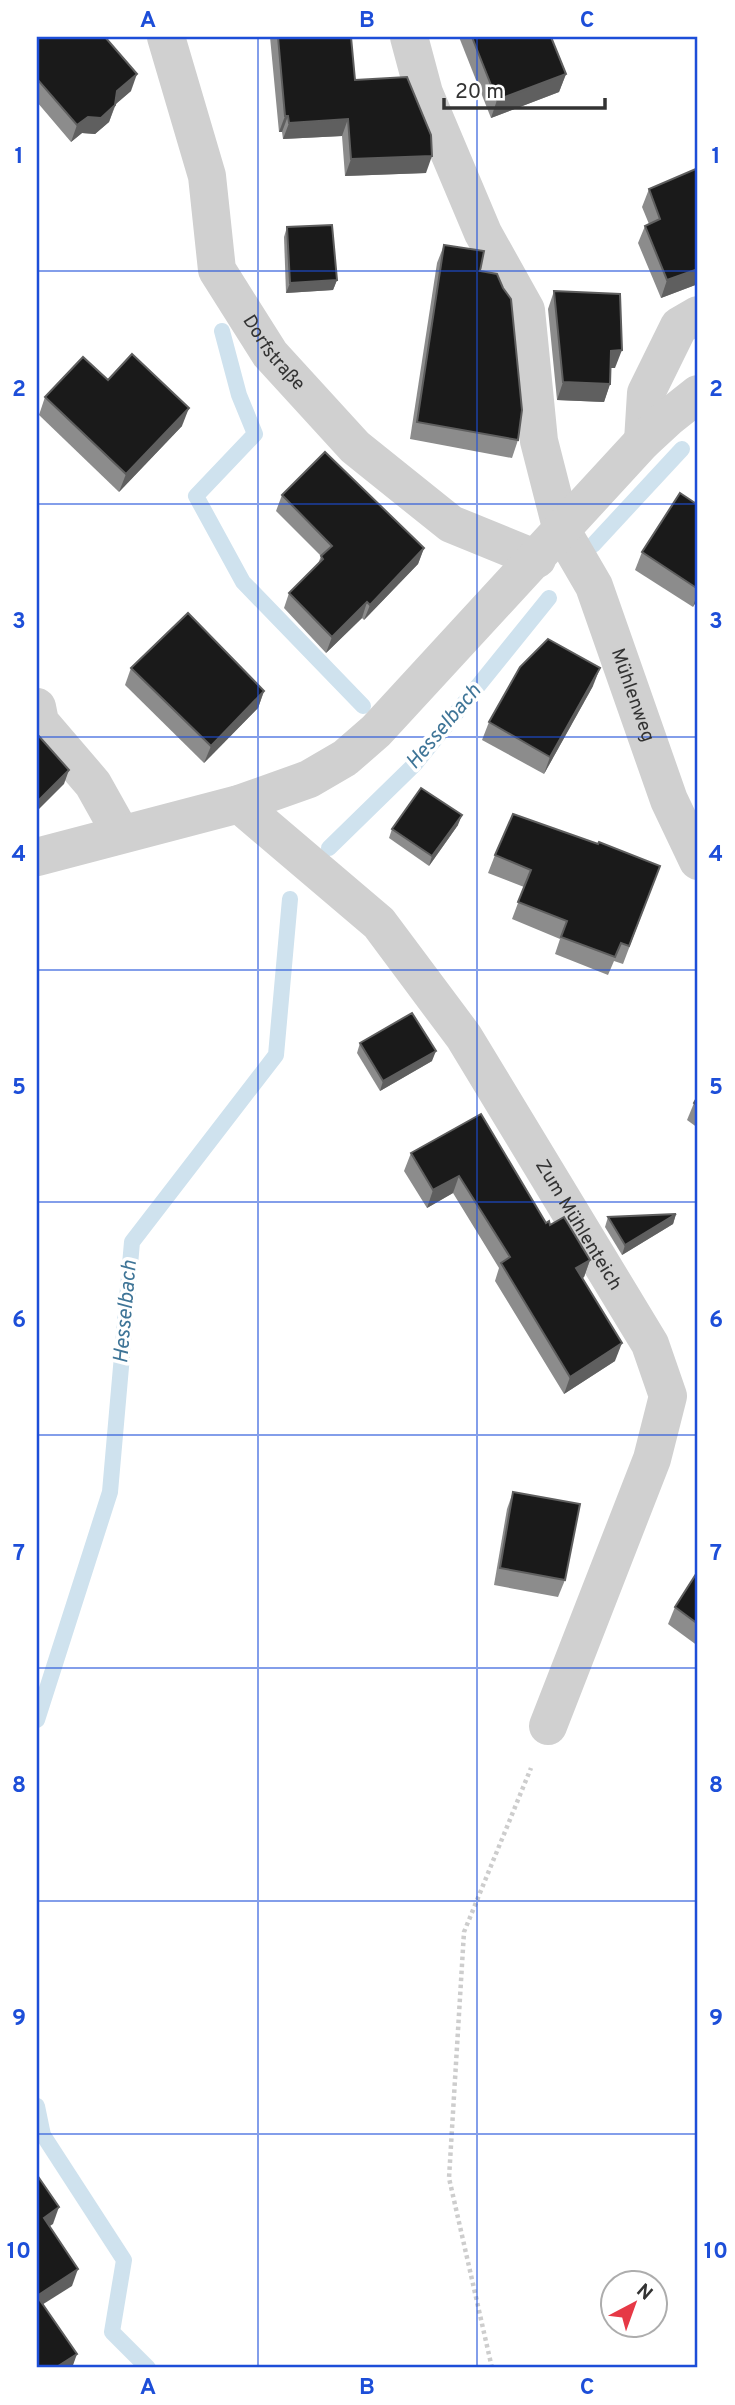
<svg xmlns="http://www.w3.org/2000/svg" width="735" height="2405" font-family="Overpass,sans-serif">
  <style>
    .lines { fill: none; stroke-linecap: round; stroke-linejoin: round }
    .stream { stroke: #cfe2ee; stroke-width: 16 }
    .path { stroke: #cdcdcd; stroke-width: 4.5; stroke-dasharray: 3.5 3.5; stroke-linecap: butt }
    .minor { stroke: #d0d0d0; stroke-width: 38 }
    .wall { fill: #8c8c8c }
    .shaded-wall { fill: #5f5f5f }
    .building { fill: #1a1a1a; stroke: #5f5f5f; stroke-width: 2 }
    .grid { fill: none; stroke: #1d4ed8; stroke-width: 2; stroke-opacity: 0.55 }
    .labels { text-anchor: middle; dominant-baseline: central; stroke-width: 7; stroke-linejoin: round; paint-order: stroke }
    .street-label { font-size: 19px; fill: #333; stroke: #fff }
    .water-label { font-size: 21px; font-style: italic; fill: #3f7597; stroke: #fff }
    .neatline { fill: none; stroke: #1d4ed8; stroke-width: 2.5 }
    .grid-label { font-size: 23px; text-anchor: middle; font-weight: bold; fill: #1d4ed8 }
  </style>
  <rect width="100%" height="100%" fill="#fff"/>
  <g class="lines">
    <g class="stream">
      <path d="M 222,331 L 239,395 L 255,434 L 196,496 L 243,582 L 363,706"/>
      <path d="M 593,545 L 682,449"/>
      <path d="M 329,848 L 415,764 L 549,598"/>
      <path d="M 37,1720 L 110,1492 L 132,1242 L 276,1055 L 290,899"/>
      <path d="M 37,2106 L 43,2135 L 124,2260 L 112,2332 L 148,2368"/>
    </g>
    <path class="path" d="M 492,2368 L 449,2178 L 464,1932 L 531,1768"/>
    <g class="minor">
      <path id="s1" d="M 166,37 L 207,176 L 217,270 L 270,354 L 355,447 L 451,524 L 537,559"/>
      <path id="s2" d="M 409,37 L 424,93 L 483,233 L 526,310 L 539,441 L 562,531 L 594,586 L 669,800 L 698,861"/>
      <path d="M 643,441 L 646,393 L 679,326 L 698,315"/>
      <path d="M 37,707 L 40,722 L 93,784 L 121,834"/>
      <path id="s3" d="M 239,804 L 379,923 L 464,1037 L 650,1344 L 668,1396 L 652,1459 L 548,1726"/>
      <path d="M 37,857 L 239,804 L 309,779 L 345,758 L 376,731 L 643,441 L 669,417 L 698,394"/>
    </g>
  </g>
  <g class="wall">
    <path d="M 37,37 L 131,91 L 116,104 L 109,122 L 95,134 L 82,133 L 71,142 L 37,102 Z"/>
    <path d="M 270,37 L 351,37 L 355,80 L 426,173 L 345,176 L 342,136 L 283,139 L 282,132 L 279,132 Z"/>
    <path d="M 459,37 L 551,37 L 566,74 L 559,92 L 491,118 Z"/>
    <path d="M 698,168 L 698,284 L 661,298 L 638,243 L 645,226 L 649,224 L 642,207 L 649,189 Z"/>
    <path d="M 287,227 L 337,280 L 333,290 L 286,293 L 284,237 Z"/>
    <path d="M 444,245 L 480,271 L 518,440 L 512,458 L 410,439 L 437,263 Z"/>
    <path d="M 554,291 L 615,368 L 611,368 L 610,384 L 604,402 L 557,400 L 548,309 Z"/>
    <path d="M 108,380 L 182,426 L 119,492 L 39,415 L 45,397 Z"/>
    <path d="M 282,495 L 424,548 L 418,564 L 364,620 L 362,618 L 326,653 L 284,608 L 289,593 L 318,564 L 321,556 L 276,511 Z"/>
    <path d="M 698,505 L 698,598 L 693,607 L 635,570 L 642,552 Z"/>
    <path d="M 131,668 L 264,691 L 258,708 L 204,763 L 125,685 Z"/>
    <path d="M 593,686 L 544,774 L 482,740 L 489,722 Z"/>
    <path d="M 458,825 L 429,866 L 389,838 L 392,829 Z"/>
    <path d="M 495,855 L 660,866 L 623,964 L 614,961 L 608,975 L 555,954 L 560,939 L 512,919 L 524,887 L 488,873 Z"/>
    <path d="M 360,1043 L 432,1061 L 380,1091 L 357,1053 Z"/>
    <path d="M 698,1096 L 698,1128 L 687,1120 L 694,1103 Z"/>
    <path d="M 481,1114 L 546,1223 L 550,1225 L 590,1260 L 584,1277 L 583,1278 L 615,1361 L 564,1394 L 495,1281 L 499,1268 L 453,1193 L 427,1208 L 404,1171 L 411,1153 Z"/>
    <path d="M 676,1214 L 673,1224 L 622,1255 L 605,1227 L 608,1217 Z"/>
    <path d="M 513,1492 L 565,1580 L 558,1597 L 494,1585 L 507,1509 Z"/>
    <path d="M 698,1571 L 698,1646 L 668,1624 L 675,1607 Z"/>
  </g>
  <g class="shaded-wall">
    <path d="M 137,74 L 131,91 L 111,108 L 117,91 Z"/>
    <path d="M 566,74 L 559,92 L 491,118 L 497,100 Z"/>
    <path d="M 115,105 L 109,122 L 95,134 L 82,133 L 71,142 L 77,125 L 88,117 Z"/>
    <path d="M 285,116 L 288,116 L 282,132 L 279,132 Z"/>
    <path d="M 348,119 L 342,136 L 283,139 L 289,123 Z"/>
    <path d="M 432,156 L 426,173 L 345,176 L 351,159 Z"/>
    <path d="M 698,269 L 698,284 L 661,298 L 667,280 Z"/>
    <path d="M 337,280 L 333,290 L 286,293 L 290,283 Z"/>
    <path d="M 622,350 L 615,368 L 605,368 L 611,351 Z"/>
    <path d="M 563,382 L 610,384 L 604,402 L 557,400 Z"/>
    <path d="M 189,408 L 182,426 L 119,492 L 126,474 Z"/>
    <path d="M 424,548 L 418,564 L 364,620 L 370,605 Z"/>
    <path d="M 698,591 L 698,598 L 693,607 Z"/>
    <path d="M 367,602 L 362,618 L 326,653 L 332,637 Z"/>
    <path d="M 600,668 L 593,686 L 544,774 L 550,757 Z"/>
    <path d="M 264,691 L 258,708 L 204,763 L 211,746 Z"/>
    <path d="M 69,770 L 64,784 L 37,811 L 37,802 Z"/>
    <path d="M 462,815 L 458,825 L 429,866 L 432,856 Z"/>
    <path d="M 436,1051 L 432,1061 L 380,1091 L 383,1081 Z"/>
    <path d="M 459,1176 L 453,1193 L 427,1208 L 433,1190 Z"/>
    <path d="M 676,1214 L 673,1224 L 622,1255 L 625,1245 Z"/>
    <path d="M 590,1260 L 584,1277 L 570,1286 L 576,1268 Z"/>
    <path d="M 622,1343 L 615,1361 L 564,1394 L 570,1377 Z"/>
    <path d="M 59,2207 L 53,2224 L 38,2234 L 44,2218 Z"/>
    <path d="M 78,2269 L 72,2286 L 37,2308 L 37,2296 Z"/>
    <path d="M 77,2354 L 72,2368 L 55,2368 Z"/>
  </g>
  <g class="building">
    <path d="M 37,37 L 105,37 L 137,74 L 117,91 L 115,105 L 101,118 L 88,117 L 77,125 L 37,79 Z"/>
    <path d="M 278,37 L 351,37 L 355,80 L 407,77 L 431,135 L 432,156 L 351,159 L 348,119 L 289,123 L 288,116 L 285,116 Z"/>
    <path d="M 472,37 L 551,37 L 566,74 L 497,100 Z"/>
    <path d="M 698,168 L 698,269 L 667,280 L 645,226 L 660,219 L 649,189 Z"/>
    <path d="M 332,225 L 337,280 L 290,283 L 287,227 Z"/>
    <path d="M 444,245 L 484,251 L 480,271 L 497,274 L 503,288 L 511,299 L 522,410 L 518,440 L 417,422 Z"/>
    <path d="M 554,291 L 620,294 L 622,350 L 611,351 L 610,384 L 563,382 Z"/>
    <path d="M 132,354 L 189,408 L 126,474 L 45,397 L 83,357 L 108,380 Z"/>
    <path d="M 325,452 L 424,548 L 370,605 L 367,602 L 332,637 L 289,593 L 323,559 L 321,556 L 332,546 L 282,495 Z"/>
    <path d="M 680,493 L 698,505 L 698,589 L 642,552 Z"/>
    <path d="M 188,613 L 264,691 L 211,746 L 131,668 Z"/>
    <path d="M 548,639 L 600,668 L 550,757 L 489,722 L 520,667 Z"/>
    <path d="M 37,734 L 69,770 L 37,802 Z"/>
    <path d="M 421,788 L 462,815 L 432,856 L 392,829 Z"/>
    <path d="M 513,814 L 598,844 L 599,842 L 660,866 L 629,946 L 621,943 L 615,957 L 561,937 L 567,921 L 518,902 L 531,870 L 495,855 Z"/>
    <path d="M 412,1013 L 436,1051 L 383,1081 L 360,1043 Z"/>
    <path d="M 698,1096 L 698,1106 L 694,1103 Z"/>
    <path d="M 481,1114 L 546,1223 L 549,1221 L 550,1225 L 564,1217 L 590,1260 L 576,1268 L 622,1343 L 570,1377 L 501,1263 L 510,1257 L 459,1176 L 433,1190 L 411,1153 Z"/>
    <path d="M 676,1214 L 625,1245 L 608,1217 Z"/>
    <path d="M 513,1492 L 580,1504 L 565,1580 L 500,1568 Z"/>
    <path d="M 698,1571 L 698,1624 L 675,1607 Z"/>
    <path d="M 37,2175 L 59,2207 L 44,2218 L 78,2269 L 37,2296 L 77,2354 L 55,2368 L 37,2368 Z"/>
  </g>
  <path class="grid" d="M 258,37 L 258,2368M 477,37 L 477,2368M 37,271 L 698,271M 37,504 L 698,504M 37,737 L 698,737M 37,970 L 698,970M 37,1202 L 698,1202M 37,1435 L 698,1435M 37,1668 L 698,1668M 37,1901 L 698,1901M 37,2134 L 698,2134"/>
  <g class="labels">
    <g class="street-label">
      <text stroke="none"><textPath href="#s1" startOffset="340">Dorfstraße</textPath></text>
      <text stroke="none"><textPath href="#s2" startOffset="702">Mühlenweg</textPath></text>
      <text stroke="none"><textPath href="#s3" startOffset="546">Zum Mühlenteich</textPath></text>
    </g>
    <g class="water-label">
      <text transform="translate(444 727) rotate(-50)">Hesselbach</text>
      <text transform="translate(126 1312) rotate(-85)">Hesselbach</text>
    </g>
  </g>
  <rect width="735" height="2405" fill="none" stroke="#ffffff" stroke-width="77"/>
  <g transform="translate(634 2304) rotate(41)"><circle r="33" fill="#ffffff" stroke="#adadad" stroke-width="2"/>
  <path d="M0-5L12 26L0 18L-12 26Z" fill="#e63946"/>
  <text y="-10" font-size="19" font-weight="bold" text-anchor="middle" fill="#333333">N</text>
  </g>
  <path d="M444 98v10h161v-10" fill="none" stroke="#333333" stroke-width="3.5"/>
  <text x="455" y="98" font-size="21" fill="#333333" stroke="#ffffff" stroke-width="5" paint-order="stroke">20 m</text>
  <rect x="38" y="38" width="658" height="2328" class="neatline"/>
  <g class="grid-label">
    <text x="148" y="27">A</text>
    <text x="367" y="27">B</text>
    <text x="587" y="27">C</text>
    <text x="19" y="163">1</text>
    <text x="716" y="163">1</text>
    <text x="19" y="396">2</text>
    <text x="716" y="396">2</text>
    <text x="19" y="628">3</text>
    <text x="716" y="628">3</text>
    <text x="19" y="861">4</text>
    <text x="716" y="861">4</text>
    <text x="19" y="1094">5</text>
    <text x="716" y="1094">5</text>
    <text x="19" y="1327">6</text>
    <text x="716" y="1327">6</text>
    <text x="19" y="1560">7</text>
    <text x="716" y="1560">7</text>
    <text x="19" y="1792">8</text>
    <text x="716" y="1792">8</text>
    <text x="19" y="2025">9</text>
    <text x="716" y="2025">9</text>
    <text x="19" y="2258">10</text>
    <text x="716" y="2258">10</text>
    <text x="148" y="2394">A</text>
    <text x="367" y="2394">B</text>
    <text x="587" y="2394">C</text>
  </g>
</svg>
